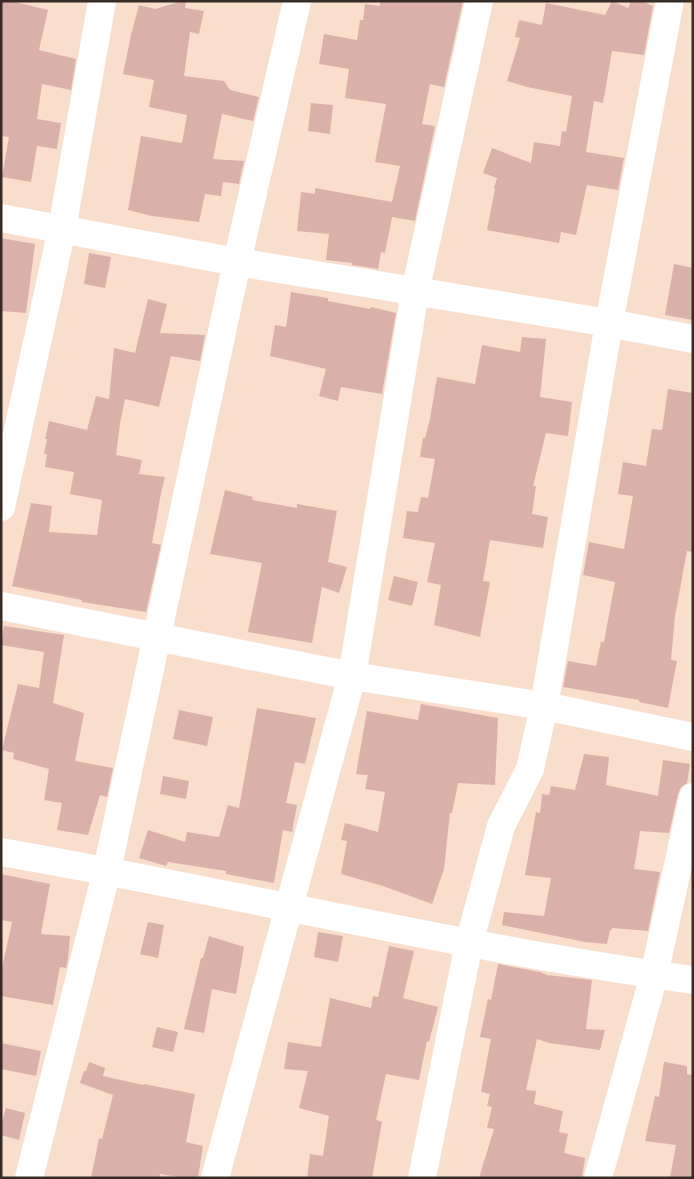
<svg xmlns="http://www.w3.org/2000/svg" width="694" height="1179" font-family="'Asap Condensed',sans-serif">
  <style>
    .building { fill: #dab1a9 }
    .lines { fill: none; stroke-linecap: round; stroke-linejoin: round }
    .minor { stroke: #fff; stroke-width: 28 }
  </style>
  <rect width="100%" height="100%" fill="#f9decc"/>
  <g class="building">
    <path d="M 1,1 L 11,1 L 48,10 L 39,50 L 76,59 L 71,90 L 42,84 L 37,119 L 61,123 L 57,149 L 37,146 L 31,182 L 2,177 L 9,137 L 1,136 Z"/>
    <path d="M 183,1 L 186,1 L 185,8 L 204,11 L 199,34 L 190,32 L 184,76 L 224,81 L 230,90 L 259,97 L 253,121 L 222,114 L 213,159 L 244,161 L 239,184 L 223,182 L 221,196 L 205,194 L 199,222 L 152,216 L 128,210 L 141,136 L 182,143 L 187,115 L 149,107 L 154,80 L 123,74 L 131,35 L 139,5 L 155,9 Z"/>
    <path d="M 380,1 L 463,1 L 444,87 L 430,84 L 422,124 L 435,126 L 415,221 L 392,217 L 385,253 L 381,252 L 378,269 L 352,265 L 352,263 L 326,260 L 329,234 L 297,231 L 301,192 L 315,194 L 315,188 L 392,202 L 400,166 L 375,162 L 386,104 L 345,98 L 349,69 L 319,64 L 324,34 L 357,40 L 360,20 L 363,20 L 365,4 L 380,6 Z"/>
    <path d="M 612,1 L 628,8 L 631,1 L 642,1 L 653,6 L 644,55 L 612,51 L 603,103 L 594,101 L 586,152 L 624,158 L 618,190 L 587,185 L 576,235 L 561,232 L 559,243 L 487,230 L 495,189 L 494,188 L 497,178 L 483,173 L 492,148 L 531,163 L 534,142 L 560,146 L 562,131 L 566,132 L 572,96 L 527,87 L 507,81 L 520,38 L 515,37 L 519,20 L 542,25 L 546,3 L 605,15 Z"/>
    <path d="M 311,103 L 333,105 L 330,134 L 308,131 Z"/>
    <path d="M 1,238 L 35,244 L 26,313 L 1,311 Z"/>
    <path d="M 89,253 L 111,257 L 105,288 L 84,284 Z"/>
    <path d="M 674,264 L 693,268 L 693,320 L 665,315 Z"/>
    <path d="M 291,292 L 328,298 L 328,301 L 370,309 L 371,307 L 396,313 L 382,394 L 341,387 L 338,401 L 319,396 L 326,369 L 270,356 L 275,325 L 286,327 Z"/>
    <path d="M 148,299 L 167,304 L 160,333 L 205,335 L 200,361 L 171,356 L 159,407 L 125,399 L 120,424 L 116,455 L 142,460 L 139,474 L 165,477 L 161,493 L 152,543 L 161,545 L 146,612 L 82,602 L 82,600 L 12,586 L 31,503 L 52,506 L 49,532 L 97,535 L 102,500 L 70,494 L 74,472 L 45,467 L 47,454 L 44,454 L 47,439 L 45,439 L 49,421 L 87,430 L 96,396 L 109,399 L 114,348 L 135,353 Z"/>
    <path d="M 522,337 L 546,339 L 540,397 L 572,402 L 568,436 L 546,433 L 533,486 L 536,486 L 532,514 L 548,517 L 543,548 L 490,540 L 483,581 L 490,582 L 480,637 L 434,625 L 441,585 L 427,582 L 435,543 L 403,538 L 407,511 L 418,512 L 421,497 L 428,498 L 435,459 L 420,457 L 423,438 L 425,438 L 430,419 L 437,377 L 475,384 L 482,345 L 520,352 Z"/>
    <path d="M 668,389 L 693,393 L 693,552 L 687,551 L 675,616 L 671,660 L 677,661 L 668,708 L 639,702 L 639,700 L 563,687 L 568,661 L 596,666 L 601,642 L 604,642 L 615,582 L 583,575 L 589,542 L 624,549 L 633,496 L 618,494 L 623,462 L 646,466 L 652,429 L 662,430 Z"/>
    <path d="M 225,490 L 253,497 L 252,500 L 297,508 L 297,504 L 337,511 L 328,562 L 347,567 L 339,593 L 322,587 L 312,643 L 248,632 L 262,563 L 210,554 Z"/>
    <path d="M 394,576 L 418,582 L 412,606 L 388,600 Z"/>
    <path d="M 4,626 L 64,635 L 53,703 L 84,713 L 75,761 L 113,768 L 107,797 L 100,795 L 88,835 L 57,830 L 62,803 L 44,800 L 49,769 L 13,759 L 14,753 L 2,750 L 18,684 L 39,688 L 44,652 L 1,645 Z"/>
    <path d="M 421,704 L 498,718 L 495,785 L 458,783 L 452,813 L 450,813 L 444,869 L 432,904 L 383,886 L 341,874 L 347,841 L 341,840 L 345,823 L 378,832 L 385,792 L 365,789 L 368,775 L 356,774 L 367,711 L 418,720 Z"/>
    <path d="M 257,708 L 316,718 L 305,764 L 295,762 L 286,803 L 297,805 L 292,832 L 283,830 L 274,883 L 226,874 L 226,871 L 168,862 L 166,866 L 139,858 L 148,830 L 185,842 L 187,832 L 219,837 L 228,805 L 239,808 Z"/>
    <path d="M 179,710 L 213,717 L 207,746 L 173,739 Z"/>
    <path d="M 584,754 L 609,757 L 606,785 L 658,796 L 663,760 L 690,764 L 687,783 L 681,787 L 678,794 L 669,833 L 640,831 L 634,869 L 660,872 L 648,931 L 612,928 L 612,930 L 610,930 L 607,944 L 585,942 L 502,925 L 504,912 L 544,916 L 551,878 L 525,875 L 536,812 L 540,813 L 542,794 L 549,795 L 551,786 L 575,790 Z"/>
    <path d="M 163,776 L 189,781 L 186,799 L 160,794 Z"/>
    <path d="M 1,874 L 50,884 L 41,934 L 70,936 L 68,959 L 66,968 L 60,967 L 53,1005 L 1,996 L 1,973 L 12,922 L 1,920 Z"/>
    <path d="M 148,922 L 164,925 L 158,958 L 140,954 Z"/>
    <path d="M 318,932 L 343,936 L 338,962 L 314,957 Z"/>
    <path d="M 209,936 L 244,947 L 236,994 L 212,989 L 204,1033 L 184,1029 L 201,958 L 203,958 Z"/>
    <path d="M 389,946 L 414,951 L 403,998 L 438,1007 L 429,1042 L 427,1041 L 419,1080 L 386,1074 L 376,1120 L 382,1122 L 372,1178 L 307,1178 L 310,1154 L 323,1156 L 329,1116 L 299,1108 L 308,1071 L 284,1069 L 288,1042 L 321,1047 L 330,998 L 371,1008 L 373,996 L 378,997 Z"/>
    <path d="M 498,964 L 540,972 L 547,975 L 592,980 L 586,1029 L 605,1030 L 600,1050 L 549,1043 L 537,1039 L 526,1090 L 536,1091 L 534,1104 L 563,1111 L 559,1132 L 568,1134 L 564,1153 L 585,1158 L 582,1178 L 479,1178 L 494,1129 L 487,1128 L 492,1107 L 487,1106 L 490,1094 L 481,1092 L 491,1039 L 480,1037 L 488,999 L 491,1000 Z"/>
    <path d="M 157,1027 L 178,1032 L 173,1052 L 152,1047 Z"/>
    <path d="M 1,1043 L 41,1051 L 36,1076 L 1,1069 Z"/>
    <path d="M 89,1062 L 105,1068 L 103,1076 L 143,1085 L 144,1084 L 195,1094 L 186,1142 L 203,1146 L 198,1178 L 184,1178 L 160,1174 L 159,1178 L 91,1178 L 99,1138 L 102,1139 L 113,1095 L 80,1083 L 84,1071 L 86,1071 Z"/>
    <path d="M 664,1062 L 687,1066 L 687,1074 L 693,1075 L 693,1178 L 670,1178 L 676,1145 L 645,1141 L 655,1096 L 659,1097 Z"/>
    <path d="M 6,1108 L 25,1113 L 19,1140 L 1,1135 L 1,1125 Z"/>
  </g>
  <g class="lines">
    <g class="minor">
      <path d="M 1,218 L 237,262 L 609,323 L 693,339"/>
      <path d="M 1,507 L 62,229 L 102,1"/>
      <path d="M 1,606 L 352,676 L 544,706 L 693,737"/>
      <path d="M 1,852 C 232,892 460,948 693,980"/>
      <path d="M 29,1178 L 107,870 L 237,262 L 297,1"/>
      <path d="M 215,1178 L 352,676 L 415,292 L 479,1"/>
      <path d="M 422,1178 L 469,943 L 501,826 L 530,769 L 544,706 L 609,323 L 670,1"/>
      <path d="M 598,1178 L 654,975 L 693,797"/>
    </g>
  </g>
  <rect width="694" height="1179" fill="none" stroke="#362c25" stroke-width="5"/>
</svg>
